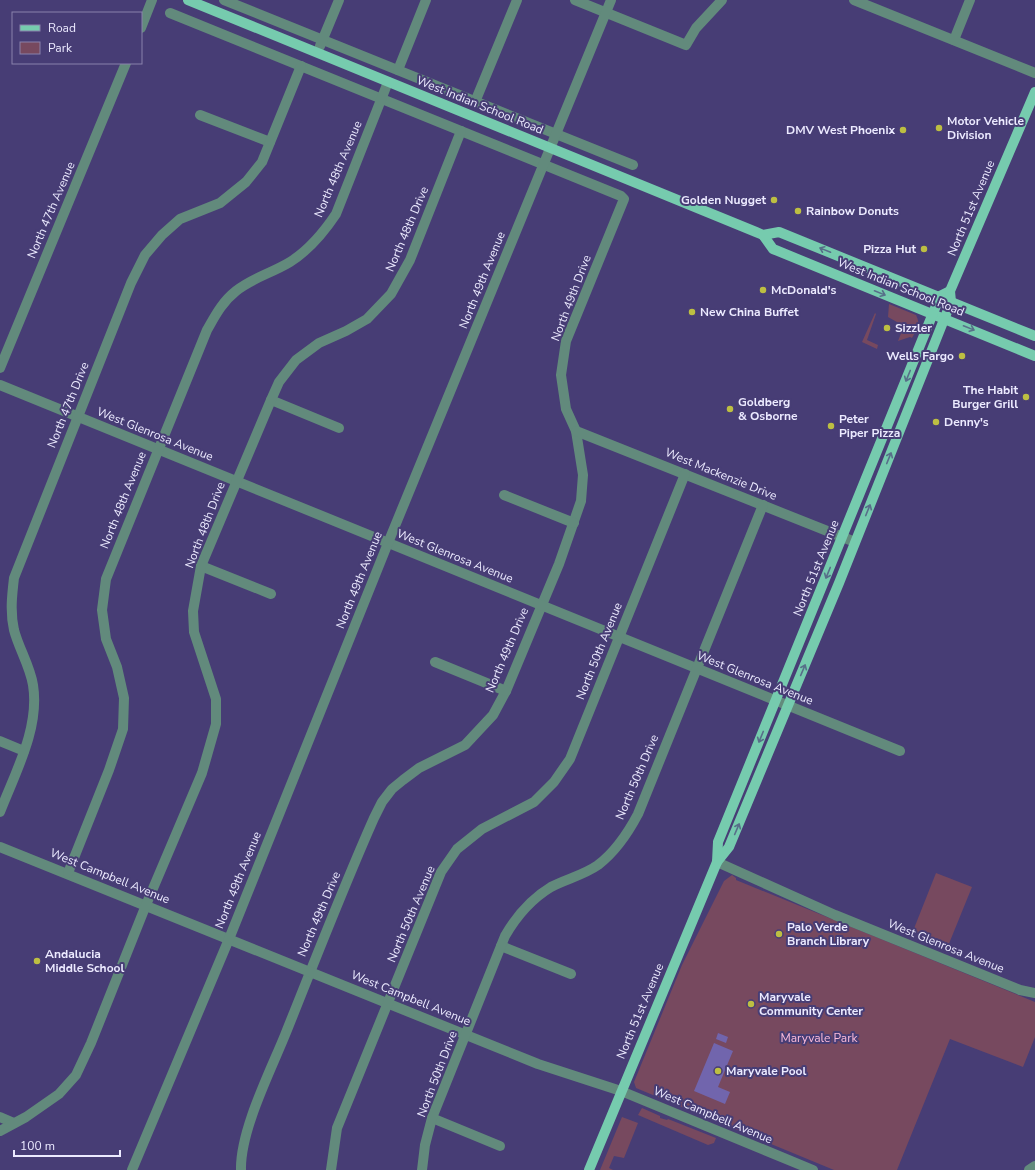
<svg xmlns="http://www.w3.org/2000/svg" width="1035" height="1170" font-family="'Nunito Sans',sans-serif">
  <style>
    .green { fill: #77495f }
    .water { fill: #7165ad }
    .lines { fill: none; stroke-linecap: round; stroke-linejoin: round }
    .minor { stroke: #628a7c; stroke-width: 10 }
    .major { stroke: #76cbae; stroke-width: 10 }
    .oneway { stroke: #576f89 }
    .poi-dot { fill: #bdbf42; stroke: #473d75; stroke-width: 1.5 }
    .labels { text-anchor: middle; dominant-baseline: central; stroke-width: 4; stroke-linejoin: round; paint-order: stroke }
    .street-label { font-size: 12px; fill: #eceaff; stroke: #473d75 }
    .poi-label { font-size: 12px; font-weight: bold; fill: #eceaff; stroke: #473d75; text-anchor: start }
    .park-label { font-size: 12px; fill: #fdbcda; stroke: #473d75 }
  </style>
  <rect width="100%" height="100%" fill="#473d75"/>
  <g class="green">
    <path d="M 889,304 L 916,315 C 921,325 917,329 912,338 L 910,337 L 898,341 L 904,326 L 888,317 Z"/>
    <path d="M 875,313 L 876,314 L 867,340 L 878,345 L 877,349 L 862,342 Z"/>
    <path d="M 936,873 L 972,887 L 948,946 L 913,931 Z"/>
    <path d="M 732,875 L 736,878 L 736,880 L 1035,1002 L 1035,1037 L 1023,1067 L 950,1039 L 897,1170 L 834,1170 L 636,1088 L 634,1082 L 682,965 L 724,881 Z"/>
    <path d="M 642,1108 L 660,1116 L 660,1118 L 667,1120 L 668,1119 L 716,1138 L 714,1143 L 708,1145 L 638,1115 Z"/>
    <path d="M 622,1117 L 638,1123 L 624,1158 L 614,1156 L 609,1168 L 613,1170 L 600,1170 Z"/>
  </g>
  <g class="water">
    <path d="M 718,1033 L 728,1037 L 726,1043 L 716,1039 Z"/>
    <path d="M 714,1043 L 733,1051 L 718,1087 L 730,1092 L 725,1104 L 694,1091 Z"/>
  </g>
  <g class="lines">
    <g class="minor">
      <path d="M 224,0 L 633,165"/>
      <path d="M 575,0 L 686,45 L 696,28 L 722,0"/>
      <path d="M 854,0 L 1035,73"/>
      <path d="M 170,13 L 621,196 L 624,199 L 566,341 L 561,375 L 566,409 L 576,431 L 583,475 L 581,501 L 559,564 L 506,691 L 493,715 L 465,745 L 419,768 L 403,780 L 392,789 L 382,802 L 374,818 C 342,890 314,963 285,1035 C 270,1072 240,1131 241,1170"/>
      <path d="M 141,28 L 152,0"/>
      <path d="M 954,40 L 970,0"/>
      <path d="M 320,46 L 339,0"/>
      <path d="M 398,70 L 426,0"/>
      <path d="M 475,102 L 517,0"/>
      <path d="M 200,115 L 270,142"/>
      <path d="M 0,368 L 126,63"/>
      <path d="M 0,385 L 900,751"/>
      <path d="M 271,400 L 339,428"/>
      <path d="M 576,431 L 855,542"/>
      <path d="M 504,495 L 574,523"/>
      <path d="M 201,566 L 271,594"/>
      <path d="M 435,662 L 506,691"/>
      <path d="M 0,741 L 24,751"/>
      <path d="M 0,812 C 15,773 40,728 33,685 C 30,666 19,649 14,630 C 10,612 12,595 14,578 L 131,283 L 145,255 L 162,235 L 180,219 L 220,203 L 246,182 L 262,162 L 301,66"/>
      <path d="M 0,847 L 538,1064 L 621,1091 L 813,1170"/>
      <path d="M 717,862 L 835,915 L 1020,990 L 1035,993"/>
      <path d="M 68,873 L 109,770 L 123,729 L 124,698 L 117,667 L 106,639 L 102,610 L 106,579 L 207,330 C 215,316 222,302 236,291 C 252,278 272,273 290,262 C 309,250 324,232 336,214 L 388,82"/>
      <path d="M 501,946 L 571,974"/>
      <path d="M 0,1117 L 14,1123"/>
      <path d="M 432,1118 L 500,1146"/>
      <path d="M 0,1131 L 26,1117 L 59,1094 L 76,1075 L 91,1043 L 146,905 L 202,773 L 216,724 L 216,699 L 194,632 L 193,611 L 201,566 L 271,400 L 279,382 L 296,360 L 319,343 L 346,331 L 367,319 L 391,294 L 410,260 L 461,131"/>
      <path d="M 132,1170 L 229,939 L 388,543 L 611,0"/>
      <path d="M 331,1170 L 337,1128 L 441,872 L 457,849 L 482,829 L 534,802 L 554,782 L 570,759 L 685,474"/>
      <path d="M 422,1170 L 425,1145 L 432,1118 L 505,936 C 516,917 531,899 551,887 C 566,879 584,875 598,865 C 615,852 628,833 638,814 L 763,505"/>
      <path d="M 1029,1170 L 1035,1166"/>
    </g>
    <g class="major">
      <path d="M 188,0 L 756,232 L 763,235 L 773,249 L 1035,356"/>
      <path d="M 763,235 L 779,232 L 1035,336"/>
      <path d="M 717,862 L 718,842 L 940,296 L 950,291"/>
      <path d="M 589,1170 L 717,862 L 729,847 L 839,583 L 951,302 L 950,291 L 1035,92"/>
    </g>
  </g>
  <defs><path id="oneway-shaft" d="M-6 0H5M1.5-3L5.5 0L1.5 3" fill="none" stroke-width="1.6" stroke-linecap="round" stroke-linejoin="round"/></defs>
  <g class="oneway">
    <use href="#oneway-shaft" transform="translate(825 250) rotate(-158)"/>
    <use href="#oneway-shaft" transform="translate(880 293) rotate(22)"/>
    <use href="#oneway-shaft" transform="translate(969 328) rotate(22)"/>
    <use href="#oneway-shaft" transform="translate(908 376) rotate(112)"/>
    <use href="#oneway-shaft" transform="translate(889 458) rotate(-68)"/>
    <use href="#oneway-shaft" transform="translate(868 510) rotate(-68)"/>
    <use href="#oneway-shaft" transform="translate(828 573) rotate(112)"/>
    <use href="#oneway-shaft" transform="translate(803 670) rotate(-67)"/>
    <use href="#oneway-shaft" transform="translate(761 737) rotate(112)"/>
    <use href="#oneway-shaft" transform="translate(737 829) rotate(-67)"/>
  </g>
  <g class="poi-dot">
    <circle cx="939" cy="128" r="4"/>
    <circle cx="903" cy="130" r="4"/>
    <circle cx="774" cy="200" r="4"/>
    <circle cx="798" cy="211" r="4"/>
    <circle cx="924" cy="249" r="4"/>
    <circle cx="763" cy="290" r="4"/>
    <circle cx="692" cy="312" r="4"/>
    <circle cx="887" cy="328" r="4"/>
    <circle cx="962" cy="356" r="4"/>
    <circle cx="1026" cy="397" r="4"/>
    <circle cx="730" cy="409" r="4"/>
    <circle cx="936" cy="422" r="4"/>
    <circle cx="831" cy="426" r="4"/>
    <circle cx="779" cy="934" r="4"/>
    <circle cx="37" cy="961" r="4"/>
    <circle cx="751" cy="1004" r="4"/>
    <circle cx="718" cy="1071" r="4"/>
  </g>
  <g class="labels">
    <g class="street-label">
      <text transform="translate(480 105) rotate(22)">West Indian School Road</text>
      <text transform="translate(338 169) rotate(-67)">North 48th Avenue</text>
      <text transform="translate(971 208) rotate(-67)">North 51st Avenue</text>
      <text transform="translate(51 210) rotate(-67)">North 47th Avenue</text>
      <text transform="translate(407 229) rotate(-67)">North 48th Drive</text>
      <text transform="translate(482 280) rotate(-68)">North 49th Avenue</text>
      <text transform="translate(901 287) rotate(22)">West Indian School Road</text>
      <text transform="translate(571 298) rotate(-69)">North 49th Drive</text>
      <text transform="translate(68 405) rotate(-68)">North 47th Drive</text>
      <text transform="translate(155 434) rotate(22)">West Glenrosa Avenue</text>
      <text transform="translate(721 474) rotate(22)">West Mackenzie Drive</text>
      <text transform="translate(123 500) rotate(-68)">North 48th Avenue</text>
      <text transform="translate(205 525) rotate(-69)">North 48th Drive</text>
      <text transform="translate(455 556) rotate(22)">West Glenrosa Avenue</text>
      <text transform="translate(816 568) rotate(-68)">North 51st Avenue</text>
      <text transform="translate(359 580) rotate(-68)">North 49th Avenue</text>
      <text transform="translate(507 650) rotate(-67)">North 49th Drive</text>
      <text transform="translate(599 651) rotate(-68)">North 50th Avenue</text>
      <text transform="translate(755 678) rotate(22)">West Glenrosa Avenue</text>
      <text transform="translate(637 777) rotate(-67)">North 50th Drive</text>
      <text transform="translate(110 876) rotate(22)">West Campbell Avenue</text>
      <text transform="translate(238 880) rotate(-68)">North 49th Avenue</text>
      <text transform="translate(319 914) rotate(-67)">North 49th Drive</text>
      <text transform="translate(411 914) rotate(-67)">North 50th Avenue</text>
      <text transform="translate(946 946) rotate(22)">West Glenrosa Avenue</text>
      <text transform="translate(411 998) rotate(22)">West Campbell Avenue</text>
      <text transform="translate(640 1011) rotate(-67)">North 51st Avenue</text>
      <text transform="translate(437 1074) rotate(-69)">North 50th Drive</text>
      <text transform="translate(713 1115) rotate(23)">West Campbell Avenue</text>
    </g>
    <g class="poi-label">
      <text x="947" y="121">Motor Vehicle<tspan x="947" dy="14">Division</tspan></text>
      <text x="895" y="130" text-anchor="end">DMV West Phoenix</text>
      <text x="766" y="200" text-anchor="end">Golden Nugget</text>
      <text x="806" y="211">Rainbow Donuts</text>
      <text x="916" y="249" text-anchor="end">Pizza Hut</text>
      <text x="771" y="290">McDonald's</text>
      <text x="700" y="312">New China Buffet</text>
      <text x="895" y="328">Sizzler</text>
      <text x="954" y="356" text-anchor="end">Wells Fargo</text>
      <text x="1018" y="390" text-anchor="end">The Habit<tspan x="1018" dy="14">Burger Grill</tspan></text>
      <text x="738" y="402">Goldberg<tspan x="738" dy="14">&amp; Osborne</tspan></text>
      <text x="839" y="419">Peter<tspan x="839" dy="14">Piper Pizza</tspan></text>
      <text x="944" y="422">Denny's</text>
      <text x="787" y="927">Palo Verde<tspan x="787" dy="14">Branch Library</tspan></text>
      <text x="45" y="954">Andalucia<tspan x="45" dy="14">Middle School</tspan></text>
      <text x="759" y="997">Maryvale<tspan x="759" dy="14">Community Center</tspan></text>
      <text x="726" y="1071">Maryvale Pool</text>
    </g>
    <g class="park-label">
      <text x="819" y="1038">Maryvale Park</text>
    </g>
  </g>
  <rect x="12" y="12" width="130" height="52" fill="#473d75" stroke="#8982ac"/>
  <rect x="20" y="25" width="20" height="6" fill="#76cbae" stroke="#8982ac"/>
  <text x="48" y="32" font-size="12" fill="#eceaff">Road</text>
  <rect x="20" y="42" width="20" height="12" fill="#77495f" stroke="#8982ac"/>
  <text x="48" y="52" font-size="12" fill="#eceaff">Park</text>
  <path d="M14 1150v6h106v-6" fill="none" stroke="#eceaff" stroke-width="2"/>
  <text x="20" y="1150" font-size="12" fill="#eceaff" stroke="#473d75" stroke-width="3" paint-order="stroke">100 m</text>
</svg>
